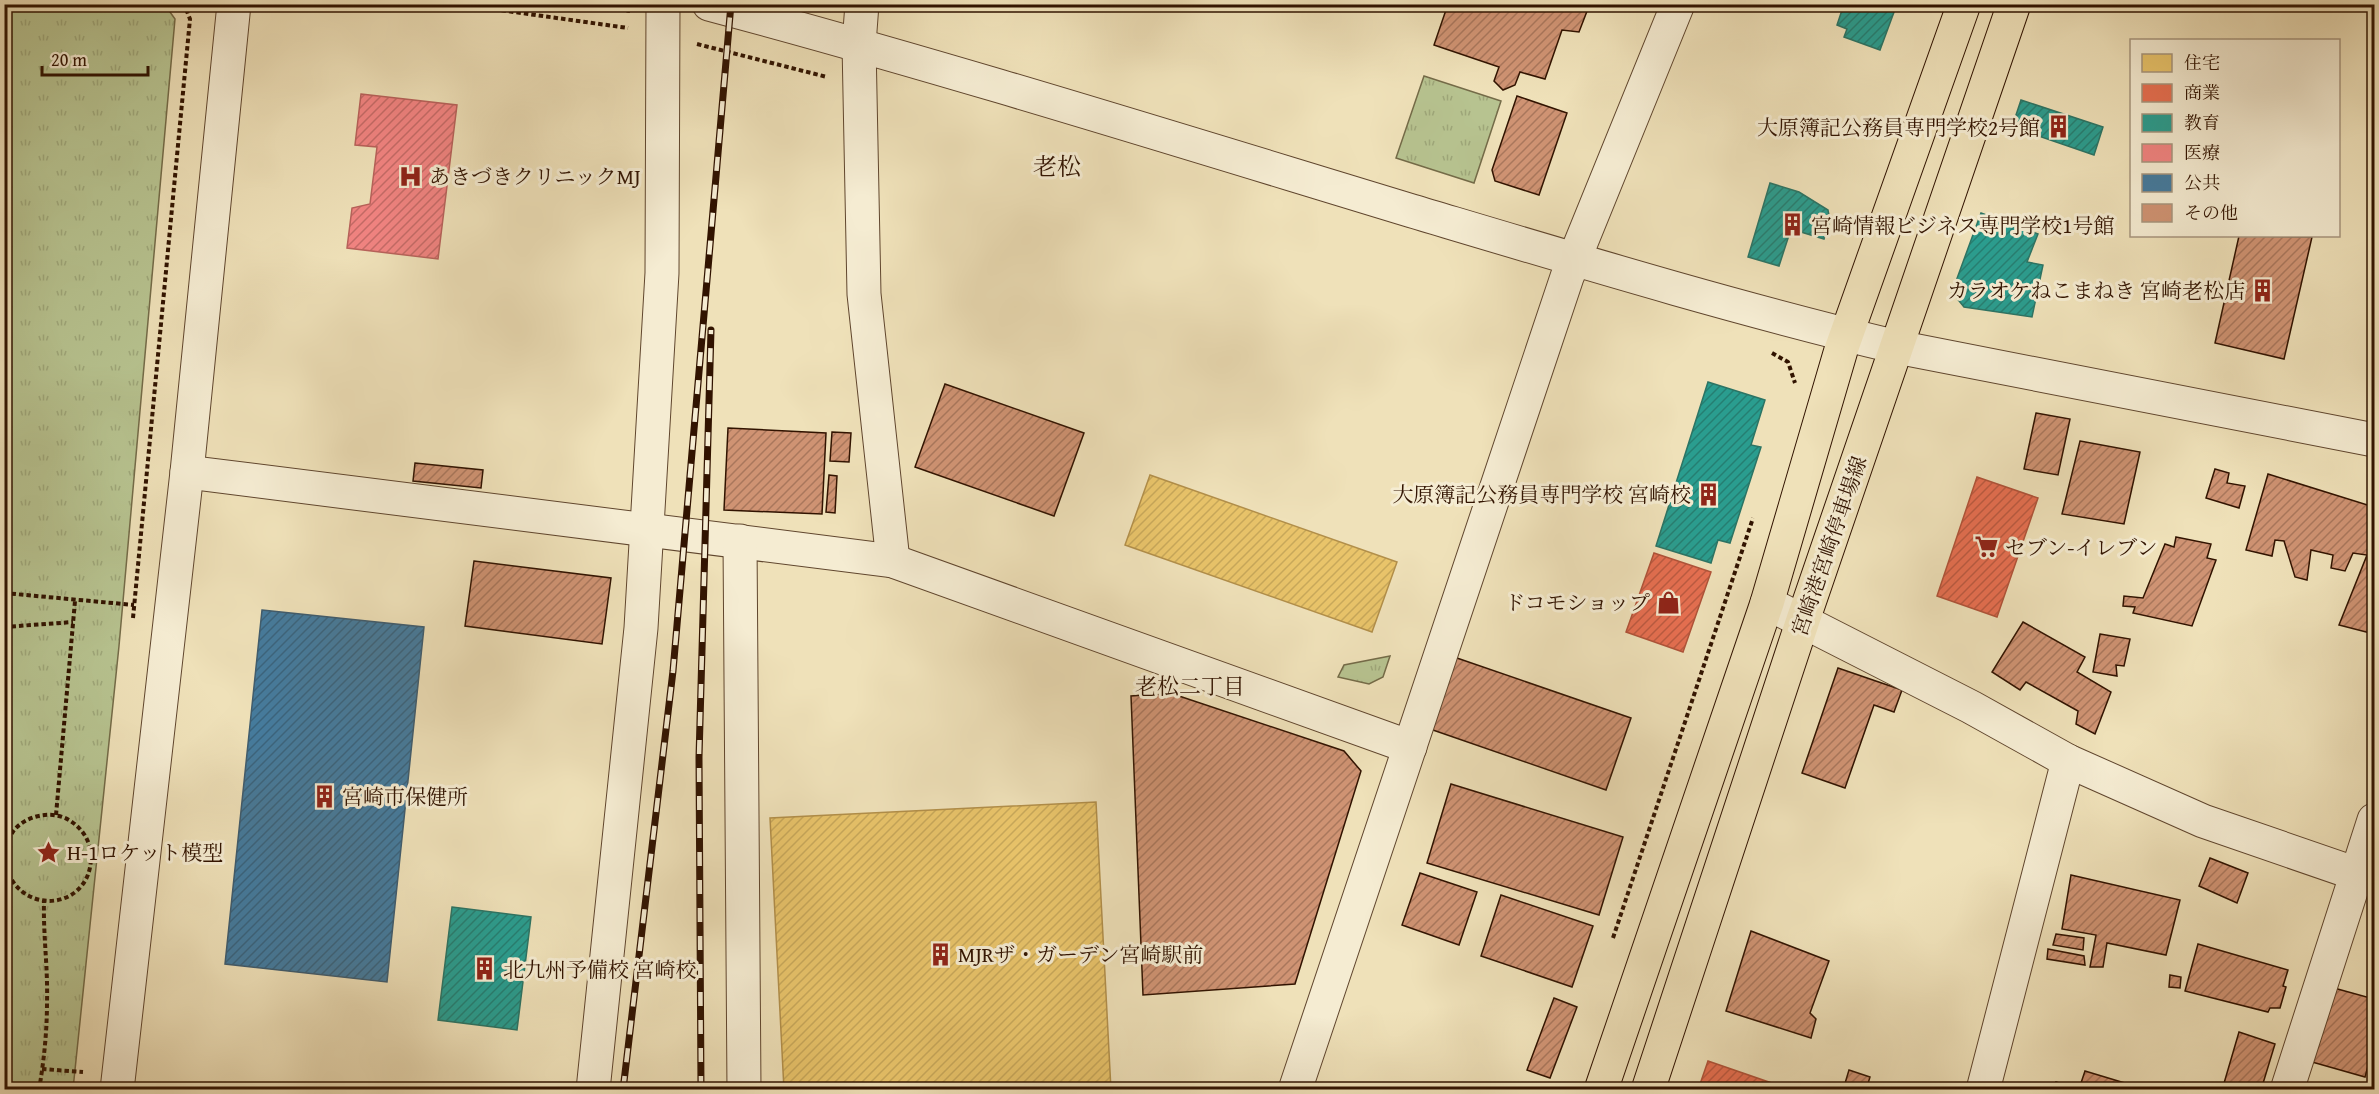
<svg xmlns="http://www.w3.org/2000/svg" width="2379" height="1094" font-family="'Gentium Book Plus','Noto Serif JP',serif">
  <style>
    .grass { fill: url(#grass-tufts); stroke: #746b48; stroke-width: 1.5 }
    .homes { fill: url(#homes-hatch); stroke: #b28f4a; stroke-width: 1.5 }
    .shops { fill: url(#shops-hatch); stroke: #b05339; stroke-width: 1.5 }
    .schools { fill: url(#schools-hatch); stroke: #2c7464; stroke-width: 1.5 }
    .health { fill: url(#health-hatch); stroke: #b8625b; stroke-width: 1.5 }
    .public { fill: url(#public-hatch); stroke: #3f5c6e; stroke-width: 1.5 }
    .building { fill: url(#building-hatch); stroke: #311300; stroke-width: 1.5 }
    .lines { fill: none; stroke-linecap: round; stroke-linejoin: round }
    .minor-casing { stroke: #60462e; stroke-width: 35 }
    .major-casing { stroke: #311300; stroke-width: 35 }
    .path { stroke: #311300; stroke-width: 4; stroke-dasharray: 4.5 3; stroke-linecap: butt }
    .minor { stroke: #f5ecd2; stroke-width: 33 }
    .major { stroke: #efe1b9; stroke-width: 33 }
    .rail-casing { stroke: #311300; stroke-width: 7 }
    .rail { stroke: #f5ecd2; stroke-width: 4.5; stroke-dasharray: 14; stroke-linecap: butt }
    .labels { text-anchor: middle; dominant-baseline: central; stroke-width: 6; stroke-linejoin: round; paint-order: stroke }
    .poi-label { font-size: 21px; fill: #311300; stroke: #f5ecd2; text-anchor: start }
    .street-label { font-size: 21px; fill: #311300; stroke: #f5ecd2 }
    .neighbourhood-label { font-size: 22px; fill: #311300; stroke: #f5ecd2 }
    .quarter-label { font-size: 24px; fill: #311300; stroke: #f5ecd2 }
  </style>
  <defs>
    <pattern id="grass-tufts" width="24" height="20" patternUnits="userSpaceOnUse" patternTransform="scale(1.5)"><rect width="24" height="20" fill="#b7c390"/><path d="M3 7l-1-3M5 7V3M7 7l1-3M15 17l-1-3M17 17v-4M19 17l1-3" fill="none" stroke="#9ea77a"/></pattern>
    <pattern id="homes-hatch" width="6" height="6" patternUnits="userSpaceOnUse" patternTransform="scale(1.5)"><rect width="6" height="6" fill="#e9c46a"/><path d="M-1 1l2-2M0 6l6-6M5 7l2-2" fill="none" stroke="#c8a85a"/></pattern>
    <pattern id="shops-hatch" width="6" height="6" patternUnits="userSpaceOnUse" patternTransform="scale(1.5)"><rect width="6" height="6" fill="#e76f51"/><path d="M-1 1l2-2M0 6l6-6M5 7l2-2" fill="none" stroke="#bc5a41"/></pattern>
    <pattern id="schools-hatch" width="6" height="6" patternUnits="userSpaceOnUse" patternTransform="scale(1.5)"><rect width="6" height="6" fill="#2a9d8f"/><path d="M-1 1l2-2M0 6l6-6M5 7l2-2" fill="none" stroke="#257f72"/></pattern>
    <pattern id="health-hatch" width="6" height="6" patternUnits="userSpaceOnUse" patternTransform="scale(1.5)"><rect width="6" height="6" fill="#f28482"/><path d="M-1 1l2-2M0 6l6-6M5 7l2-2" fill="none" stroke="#c56b68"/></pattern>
    <pattern id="public-hatch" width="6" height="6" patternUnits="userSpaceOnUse" patternTransform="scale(1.5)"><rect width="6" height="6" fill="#457b9d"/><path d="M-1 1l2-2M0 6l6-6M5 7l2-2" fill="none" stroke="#3a647e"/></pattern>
    <pattern id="building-hatch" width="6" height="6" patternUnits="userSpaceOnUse" patternTransform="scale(1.5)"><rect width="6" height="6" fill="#cf9373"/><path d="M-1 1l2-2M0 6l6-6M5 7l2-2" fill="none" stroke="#a9775c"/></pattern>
  </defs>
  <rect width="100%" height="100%" fill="#efe1b9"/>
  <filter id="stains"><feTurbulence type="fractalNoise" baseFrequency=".00333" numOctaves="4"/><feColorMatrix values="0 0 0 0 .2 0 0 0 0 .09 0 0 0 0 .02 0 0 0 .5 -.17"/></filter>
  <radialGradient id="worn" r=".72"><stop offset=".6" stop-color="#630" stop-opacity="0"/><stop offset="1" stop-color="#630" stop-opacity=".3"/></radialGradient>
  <g class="grass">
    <path d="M 5,5 L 165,5 L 175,19 L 119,646 L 73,1089 L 5,1089 Z"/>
    <path d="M 1424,76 L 1501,101 L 1474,183 L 1396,158 Z"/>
    <path d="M 1390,656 L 1383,677 L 1369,684 L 1338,677 L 1344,665 Z"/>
  </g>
  <g class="homes">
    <path d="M 1150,475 L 1397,562 L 1372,632 L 1125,545 Z"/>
    <path d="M 1096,802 L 1111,1090 L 784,1090 L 770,818 Z"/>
  </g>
  <g class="shops">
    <path d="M 1977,477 L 2038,498 L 1997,617 L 1937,596 Z"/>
    <path d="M 1654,553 L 1711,572 L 1683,652 L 1626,632 Z"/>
    <path d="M 1708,1061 L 1792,1090 L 1698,1090 Z"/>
  </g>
  <g class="schools">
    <path d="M 1844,4 L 1897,4 L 1880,50 L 1844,37 L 1847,29 L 1837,25 Z"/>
    <path d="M 2021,100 L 2103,127 L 2094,155 L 2012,127 Z"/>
    <path d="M 1770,183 L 1799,192 L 1828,210 L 1830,221 L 1824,239 L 1791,229 L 1779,266 L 1748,257 Z"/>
    <path d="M 1981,213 L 2038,234 L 2027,262 L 2043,265 L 2032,317 L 1964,307 L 1952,292 Z"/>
    <path d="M 1708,382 L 1765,400 L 1751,445 L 1761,447 L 1730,543 L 1718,540 L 1711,563 L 1656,546 Z"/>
    <path d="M 452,907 L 531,917 L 517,1030 L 438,1020 Z"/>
  </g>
  <path class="health" d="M 361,94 L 457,105 L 438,259 L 347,248 L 352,208 L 370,204 L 377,147 L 355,145 Z"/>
  <g class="public">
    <path d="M 262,610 L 424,627 L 387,982 L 225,964 Z"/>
    <path d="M 4,953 L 11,954 L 4,1026 Z"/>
  </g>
  <g class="building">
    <path d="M 1448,4 L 1586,4 L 1589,6 L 1579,32 L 1562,30 L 1545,79 L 1520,72 L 1515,85 L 1503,90 L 1494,81 L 1499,67 L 1434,45 Z"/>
    <path d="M 1517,96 L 1567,113 L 1539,195 L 1495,181 L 1492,170 Z"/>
    <path d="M 2239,236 L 2312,237 L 2284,359 L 2215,343 Z"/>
    <path d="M 945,384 L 1084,433 L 1054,516 L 915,467 Z"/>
    <path d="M 2036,413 L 2070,419 L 2058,475 L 2024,469 Z"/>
    <path d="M 728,428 L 826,433 L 822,514 L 724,510 Z"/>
    <path d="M 832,432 L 851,433 L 849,462 L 830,461 Z"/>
    <path d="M 2080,441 L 2140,452 L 2124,524 L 2062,514 Z"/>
    <path d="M 415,463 L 483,470 L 481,488 L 413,481 Z"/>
    <path d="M 2215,469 L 2229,473 L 2227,483 L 2245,486 L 2239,508 L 2206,498 Z"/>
    <path d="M 2268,474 L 2374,507 L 2374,634 L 2339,625 L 2367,555 L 2353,553 L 2345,571 L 2331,568 L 2333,555 L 2311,550 L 2307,580 L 2295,577 L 2284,541 L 2275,540 L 2272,556 L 2246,550 Z"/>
    <path d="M 829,475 L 837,476 L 835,513 L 826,512 Z"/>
    <path d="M 2176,537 L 2211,544 L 2207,558 L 2216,560 L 2192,626 L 2133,613 L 2135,607 L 2123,606 L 2124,596 L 2143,598 L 2165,544 L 2174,547 Z"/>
    <path d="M 474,561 L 611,578 L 602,644 L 465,626 Z"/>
    <path d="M 2023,622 L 2085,657 L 2077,672 L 2111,692 L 2095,734 L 2076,724 L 2078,711 L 2026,682 L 2020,690 L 1992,672 Z"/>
    <path d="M 2100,634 L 2130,639 L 2124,666 L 2116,665 L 2117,676 L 2093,672 Z"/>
    <path d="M 1454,657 L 1631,718 L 1606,790 L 1430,729 Z"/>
    <path d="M 1838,668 L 1902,690 L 1894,712 L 1874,705 L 1845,788 L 1802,773 Z"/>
    <path d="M 1170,693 L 1344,751 L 1361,771 L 1295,984 L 1143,995 L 1131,696 Z"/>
    <path d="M 1451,784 L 1623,837 L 1599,915 L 1427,863 Z"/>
    <path d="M 2210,858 L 2248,873 L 2237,903 L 2199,886 Z"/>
    <path d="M 1420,873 L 1477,892 L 1459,945 L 1402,925 Z"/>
    <path d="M 2071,875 L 2180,900 L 2166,955 L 2107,943 L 2103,967 L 2090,967 L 2096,935 L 2062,929 Z"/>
    <path d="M 1501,895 L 1593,926 L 1572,987 L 1481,956 Z"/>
    <path d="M 1751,931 L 1829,961 L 1810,1013 L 1816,1019 L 1811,1038 L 1726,1011 Z"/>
    <path d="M 2056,934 L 2084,938 L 2083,950 L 2053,945 Z"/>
    <path d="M 2198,944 L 2288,970 L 2283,986 L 2286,987 L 2280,1008 L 2270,1008 L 2268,1012 L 2185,991 Z"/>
    <path d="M 2048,949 L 2084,956 L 2085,965 L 2047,959 Z"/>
    <path d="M 2170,975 L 2181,977 L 2180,988 L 2169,987 Z"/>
    <path d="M 2334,988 L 2374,999 L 2374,1044 L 2365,1077 L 2312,1062 Z"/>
    <path d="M 1554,998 L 1577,1007 L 1550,1078 L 1527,1070 Z"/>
    <path d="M 2239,1032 L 2275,1044 L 2261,1090 L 2222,1090 Z"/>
    <path d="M 1849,1070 L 1870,1077 L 1866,1090 L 1843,1090 Z"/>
    <path d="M 2085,1071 L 2148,1090 L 2054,1090 L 2056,1082 L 2079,1089 Z"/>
  </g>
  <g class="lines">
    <defs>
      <g id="minor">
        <path d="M 709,4 C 945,67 1178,140 1412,211 C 1573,259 1734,308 1897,347 L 2374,440"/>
        <path d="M 862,4 L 859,44 L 864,294 L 893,561"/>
        <path d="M 187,472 L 893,561 L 1410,747"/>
        <path d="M 740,541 L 744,1090"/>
        <path d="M 1767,603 L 1971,707 L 2068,761 L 2203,821 L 2374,880"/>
        <path d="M 117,1090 L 187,472 L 234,4"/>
        <path d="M 593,1090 L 641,628 L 662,273 L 663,4"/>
        <path d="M 1295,1090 L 1567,277 L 1678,4"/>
        <path d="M 1983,1090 L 2068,761"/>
        <path d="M 2287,1090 L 2374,820"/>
      </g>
      <g id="major">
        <path d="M 1601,1090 L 1767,603 L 1841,350 L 1964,4"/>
        <path d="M 1648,1090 L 1803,620 L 2014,4"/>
      </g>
    </defs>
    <use href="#minor" class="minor-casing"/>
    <use href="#major" class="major-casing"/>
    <g class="path">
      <path d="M 457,4 L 628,28"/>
      <path d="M 582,4 L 630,11"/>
      <path d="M 697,44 L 827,77"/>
      <path d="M 1772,353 L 1788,362 L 1795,383"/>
      <path d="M 4,593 L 134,605"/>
      <path d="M 133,618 L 190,19 L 184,4"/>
      <path d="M 4,627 L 73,622"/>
      <path d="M 56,815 L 75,601"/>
      <path d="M 4,855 C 7,847 9,837 14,830 C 27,815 52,810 69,820 C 82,828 91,841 91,857 C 91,913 12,918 4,857"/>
      <path d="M 1613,938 L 1753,518"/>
      <path d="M 42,1069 L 83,1072"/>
      <path d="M 39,1090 C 44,1060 47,1032 47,1002 C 48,968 43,934 44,900"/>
    </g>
    <use href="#minor" class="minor"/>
    <use href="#major" class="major"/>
    <defs>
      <g id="rail">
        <path d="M 623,1090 L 673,671 L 731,4"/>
        <path d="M 701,1090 L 699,757 L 711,330"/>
      </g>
    </defs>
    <use href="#rail" class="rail-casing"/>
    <use href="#rail" class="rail"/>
  </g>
  <defs>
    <symbol id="building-bare" viewBox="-9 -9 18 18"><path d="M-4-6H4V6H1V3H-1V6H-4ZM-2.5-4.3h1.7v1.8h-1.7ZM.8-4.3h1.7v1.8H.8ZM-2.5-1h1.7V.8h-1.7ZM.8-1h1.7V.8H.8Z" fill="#8f2418" stroke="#f5ecd2" stroke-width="2.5" paint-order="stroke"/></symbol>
    <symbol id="hospital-bare" viewBox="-9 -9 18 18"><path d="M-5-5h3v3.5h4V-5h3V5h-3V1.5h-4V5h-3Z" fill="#8f2418" stroke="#f5ecd2" stroke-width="2.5" paint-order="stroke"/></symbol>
    <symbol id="supermarket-bare" viewBox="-9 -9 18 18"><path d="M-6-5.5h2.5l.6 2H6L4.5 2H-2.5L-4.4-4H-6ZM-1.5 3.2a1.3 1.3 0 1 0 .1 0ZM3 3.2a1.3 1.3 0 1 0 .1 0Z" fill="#8f2418" stroke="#f5ecd2" stroke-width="2.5" paint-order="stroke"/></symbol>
    <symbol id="shop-bare" viewBox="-9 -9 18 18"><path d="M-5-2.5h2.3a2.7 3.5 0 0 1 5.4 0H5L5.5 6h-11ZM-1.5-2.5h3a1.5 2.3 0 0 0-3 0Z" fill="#8f2418" stroke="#f5ecd2" stroke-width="2.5" paint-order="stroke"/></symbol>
    <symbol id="sight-bare" viewBox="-9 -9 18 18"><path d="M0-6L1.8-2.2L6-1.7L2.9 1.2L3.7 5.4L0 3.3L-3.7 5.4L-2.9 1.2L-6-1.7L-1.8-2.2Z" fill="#8f2418" stroke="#f5ecd2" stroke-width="2.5" paint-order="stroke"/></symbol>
  </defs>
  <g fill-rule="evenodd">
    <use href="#building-bare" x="2042" y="110" width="33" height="33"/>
    <use href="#hospital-bare" x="394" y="160" width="33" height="33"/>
    <use href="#building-bare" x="1776" y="208" width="33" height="33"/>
    <use href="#building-bare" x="2246" y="274" width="33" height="33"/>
    <use href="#building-bare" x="1692" y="478" width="33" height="33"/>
    <use href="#supermarket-bare" x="1970" y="530" width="33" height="33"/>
    <use href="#shop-bare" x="1652" y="586" width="33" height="33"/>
    <use href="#building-bare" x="308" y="780" width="33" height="33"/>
    <use href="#sight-bare" x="32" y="836" width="33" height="33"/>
    <use href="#building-bare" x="924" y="938" width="33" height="33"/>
    <use href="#building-bare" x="468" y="952" width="33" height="33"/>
  </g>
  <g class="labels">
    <g class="poi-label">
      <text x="2040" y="127" text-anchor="end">大原簿記公務員専門学校2号館</text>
      <text x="429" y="176">あきづきクリニックMJ</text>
      <text x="1811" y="225">宮崎情報ビジネス専門学校1号館</text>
      <text x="2245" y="290" text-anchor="end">カラオケねこまねき 宮崎老松店</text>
      <text x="1691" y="494" text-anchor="end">大原簿記公務員専門学校 宮崎校</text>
      <text x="2005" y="547">セブン-イレブン</text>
      <text x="1650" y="602" text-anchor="end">ドコモショップ</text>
      <text x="342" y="796">宮崎市保健所</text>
      <text x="67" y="852">H-1ロケット模型</text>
      <text x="958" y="954">MJRザ・ガーデン宮崎駅前</text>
      <text x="503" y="969">北九州予備校 宮崎校</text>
    </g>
    <g class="street-label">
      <text transform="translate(1829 546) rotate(-71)">宮崎港宮崎停車場線</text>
    </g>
    <g class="neighbourhood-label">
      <text x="1190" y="686">老松二丁目</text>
    </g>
    <g class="quarter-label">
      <text x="1057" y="166">老松</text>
    </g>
  </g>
  <rect width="2379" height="1094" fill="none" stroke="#efe1b9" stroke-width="24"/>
  <rect x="6" y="6" width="2367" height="1082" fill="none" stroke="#311300" stroke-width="3"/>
  <rect x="12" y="12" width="2355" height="1070" fill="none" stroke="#311300" stroke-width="1.5"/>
  <rect x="2130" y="39" width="210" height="198" fill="#f5ecd2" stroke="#a7957e" stroke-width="1.5"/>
  <rect x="2142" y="54" width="30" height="18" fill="#e9c46a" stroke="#a7957e" stroke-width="1.5"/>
  <text x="2184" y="69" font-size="18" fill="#311300">住宅</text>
  <rect x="2142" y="84" width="30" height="18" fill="#e76f51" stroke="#a7957e" stroke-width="1.5"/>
  <text x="2184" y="99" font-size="18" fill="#311300">商業</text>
  <rect x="2142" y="114" width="30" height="18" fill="#2a9d8f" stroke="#a7957e" stroke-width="1.5"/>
  <text x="2184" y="129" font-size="18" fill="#311300">教育</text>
  <rect x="2142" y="144" width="30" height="18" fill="#f28482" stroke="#a7957e" stroke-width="1.5"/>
  <text x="2184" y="159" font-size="18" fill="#311300">医療</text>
  <rect x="2142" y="174" width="30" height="18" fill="#457b9d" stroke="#a7957e" stroke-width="1.5"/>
  <text x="2184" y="189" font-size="18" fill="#311300">公共</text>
  <rect x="2142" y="204" width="30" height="18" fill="#cf9373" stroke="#a7957e" stroke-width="1.5"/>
  <text x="2184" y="219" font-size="18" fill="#311300">その他</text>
  <path d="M42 66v9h106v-9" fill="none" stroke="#311300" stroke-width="3"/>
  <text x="51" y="66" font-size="18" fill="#311300" stroke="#f5ecd2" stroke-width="4.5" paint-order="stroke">20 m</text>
  <rect width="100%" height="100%" filter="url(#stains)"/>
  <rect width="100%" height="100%" fill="url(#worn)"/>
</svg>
